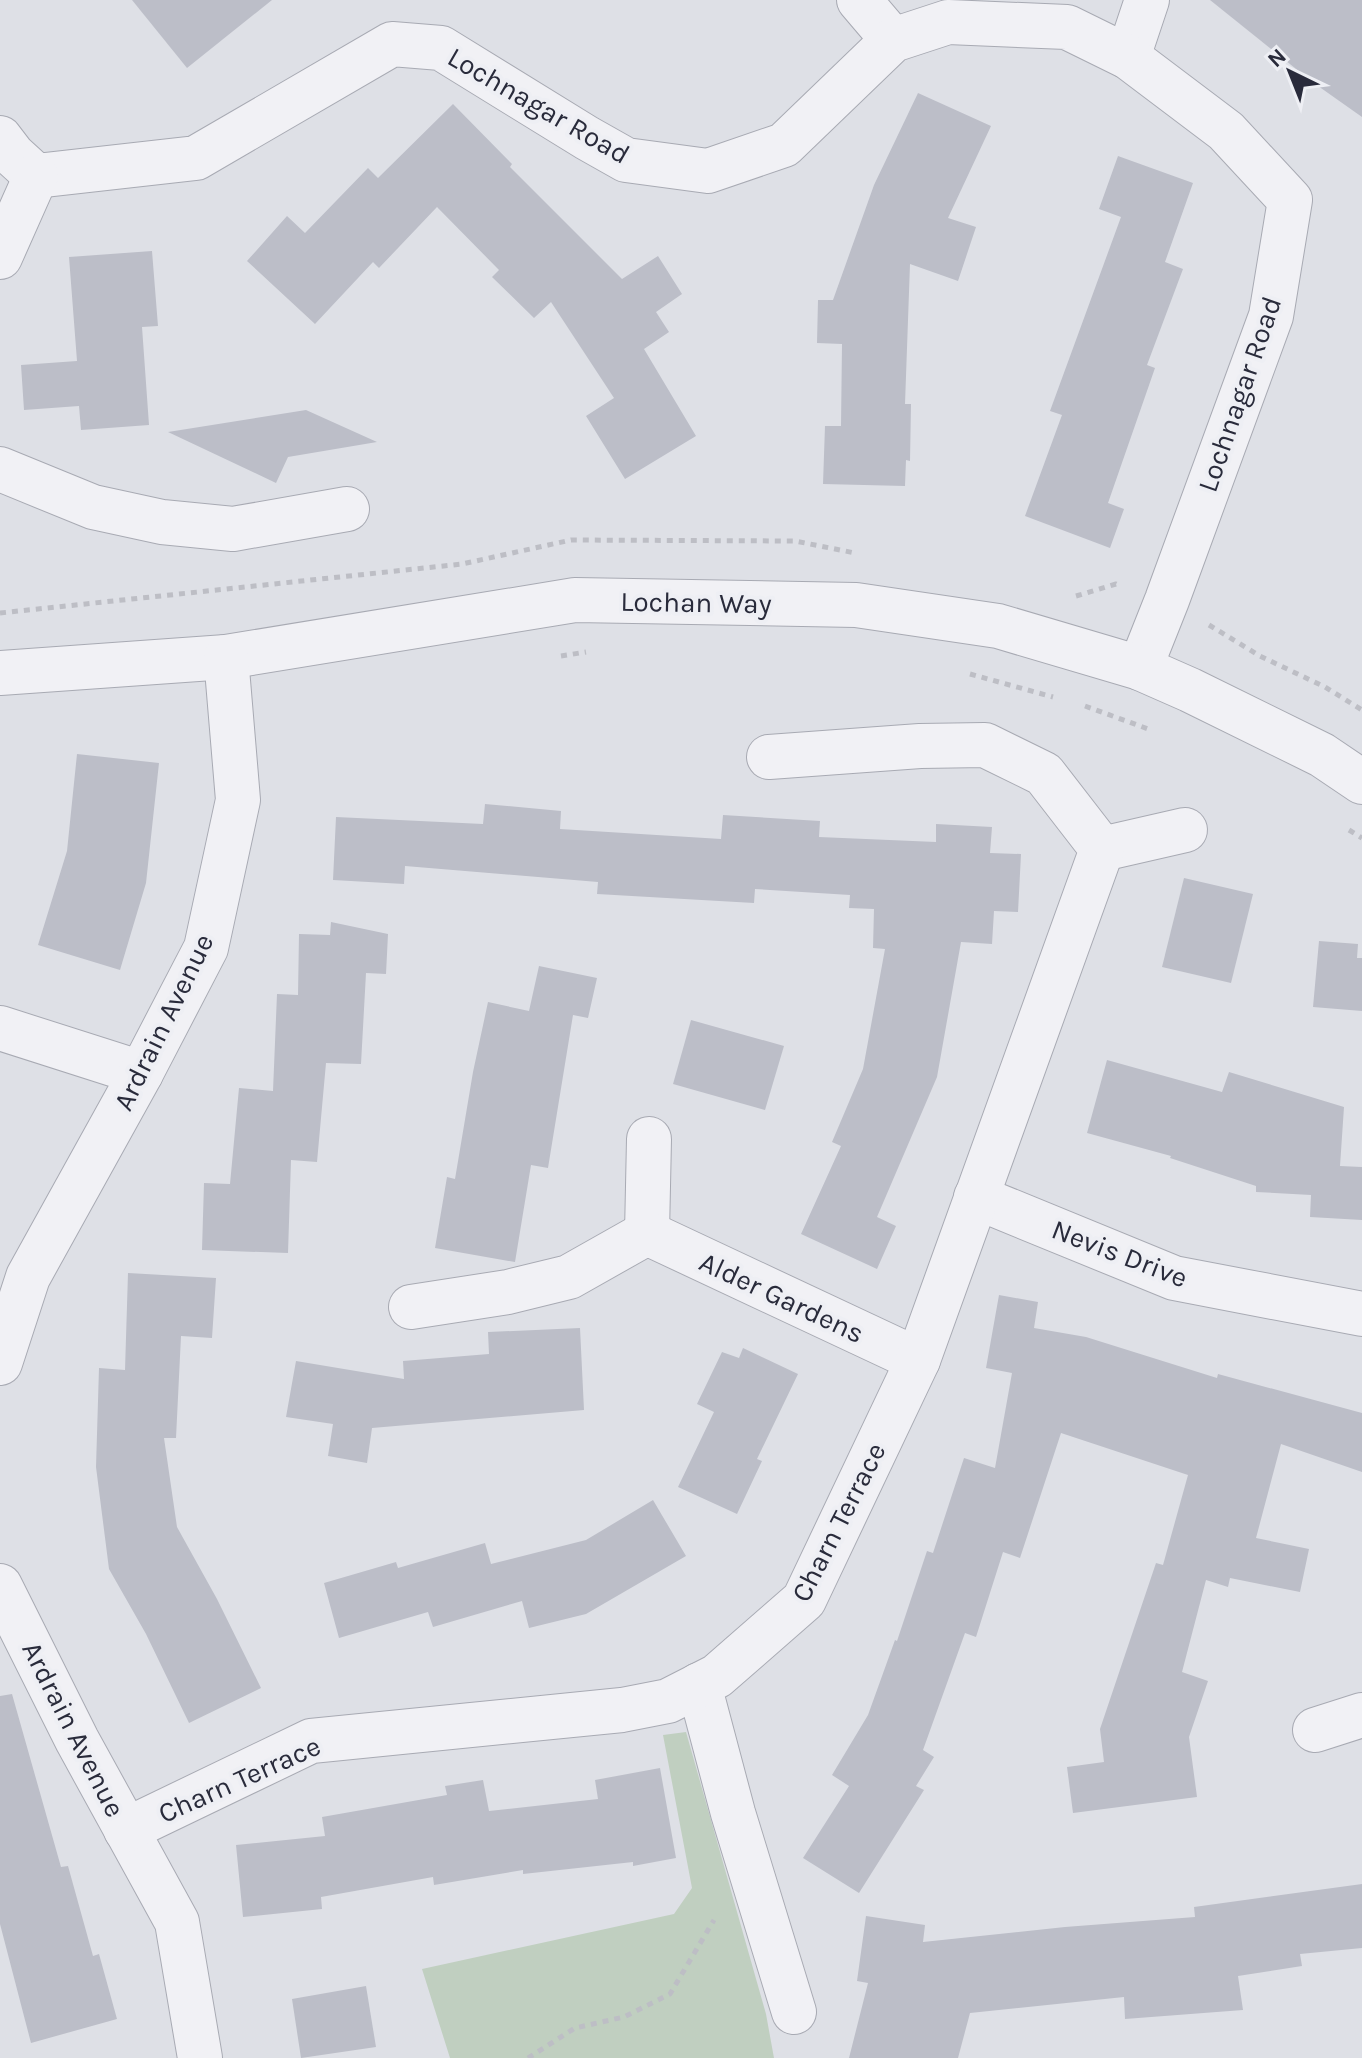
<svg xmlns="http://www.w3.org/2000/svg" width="1362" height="2058" font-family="Karla,sans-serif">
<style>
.green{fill:#c0cfc0}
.building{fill:#bcbec8}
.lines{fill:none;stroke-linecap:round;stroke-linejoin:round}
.minor-casing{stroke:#a8aab3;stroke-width:46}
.path{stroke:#bdbec5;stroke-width:5;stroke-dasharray:6 6;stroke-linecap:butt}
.minor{stroke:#f1f1f5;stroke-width:44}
.labels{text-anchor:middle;stroke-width:8;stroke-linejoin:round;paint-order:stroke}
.street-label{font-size:28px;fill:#292b3b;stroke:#eeeff4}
</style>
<rect width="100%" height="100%" fill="#dee0e6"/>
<path class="green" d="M 686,1732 L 766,2014 L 774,2058 L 450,2058 L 422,1969 L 674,1914 L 692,1888 L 663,1735 Z"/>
<g class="building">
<path d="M 132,0 L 272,0 L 187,68 Z"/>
<path d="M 1210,0 L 1362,0 L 1362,117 L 1311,81 Z"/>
<path d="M 918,93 L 991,126 L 948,218 L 976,227 L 958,281 L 910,264 L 905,404 L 911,404 L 910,461 L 906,460 L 905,486 L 823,484 L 825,426 L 841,426 L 842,344 L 817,343 L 818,300 L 833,300 L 874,185 Z"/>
<path d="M 453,104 L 512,164 L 510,167 L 622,279 L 658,256 L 682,294 L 656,312 L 669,332 L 644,349 L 696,436 L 625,479 L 586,416 L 614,398 L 551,302 L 534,318 L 492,277 L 499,270 L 437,207 L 379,268 L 373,262 L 315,324 L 247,261 L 287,216 L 305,233 L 368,168 L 378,178 Z"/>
<path d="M 1118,156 L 1193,183 L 1165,262 L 1183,269 L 1147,365 L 1155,368 L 1108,503 L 1124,509 L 1110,548 L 1025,516 L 1062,415 L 1050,411 L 1121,217 L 1099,209 Z"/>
<path d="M 152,251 L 158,326 L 142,327 L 149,425 L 81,430 L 79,406 L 24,410 L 21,365 L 77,361 L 69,257 Z"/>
<path d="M 306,410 L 377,442 L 288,457 L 276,483 L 168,432 Z"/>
<path d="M 77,754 L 159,763 L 146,883 L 120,970 L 38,945 L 67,851 Z"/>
<path d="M 485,804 L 561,811 L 560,829 L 721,839 L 723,815 L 820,821 L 819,837 L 936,842 L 936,824 L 992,827 L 990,853 L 1021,854 L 1018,912 L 994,911 L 992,944 L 961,942 L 937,1077 L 877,1217 L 896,1226 L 877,1269 L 801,1234 L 841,1146 L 832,1142 L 863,1069 L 885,949 L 873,948 L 874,909 L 849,908 L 850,895 L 755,889 L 754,903 L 597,894 L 598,882 L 405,866 L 404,884 L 333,880 L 336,817 L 483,824 Z"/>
<path d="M 1184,878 L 1253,894 L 1231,983 L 1162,967 Z"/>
<path d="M 331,922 L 388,934 L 386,974 L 366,973 L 361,1064 L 326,1063 L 317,1162 L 291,1160 L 288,1253 L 202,1250 L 204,1183 L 230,1184 L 239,1088 L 273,1091 L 277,994 L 298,995 L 299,934 L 330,935 Z"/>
<path d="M 1319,941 L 1358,944 L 1357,958 L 1362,958 L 1362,1011 L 1313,1007 Z"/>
<path d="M 539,966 L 597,978 L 588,1018 L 573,1015 L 548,1168 L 531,1165 L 515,1262 L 435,1248 L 447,1177 L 455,1179 L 473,1072 L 488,1002 L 529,1011 Z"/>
<path d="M 691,1020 L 784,1046 L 765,1110 L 673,1084 Z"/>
<path d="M 1107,1060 L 1222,1092 L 1229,1072 L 1344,1107 L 1340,1166 L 1362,1167 L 1362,1220 L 1310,1217 L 1311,1195 L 1256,1192 L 1256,1186 L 1170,1158 L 1171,1156 L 1087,1133 Z"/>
<path d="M 128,1273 L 216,1278 L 212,1338 L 181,1336 L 176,1438 L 164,1438 L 177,1527 L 217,1599 L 261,1688 L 189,1723 L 146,1634 L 109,1569 L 96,1467 L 99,1368 L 125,1370 Z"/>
<path d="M 999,1295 L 1038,1302 L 1034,1328 L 1086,1337 L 1217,1378 L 1218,1374 L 1362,1413 L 1362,1472 L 1281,1444 L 1256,1538 L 1309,1549 L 1300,1592 L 1230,1578 L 1228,1587 L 1206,1580 L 1182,1672 L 1208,1681 L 1189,1737 L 1197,1797 L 1073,1813 L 1067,1767 L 1104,1762 L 1100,1729 L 1156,1563 L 1163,1565 L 1188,1475 L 1061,1433 L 1020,1558 L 1003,1552 L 976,1637 L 965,1633 L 923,1750 L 934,1757 L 916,1786 L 924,1790 L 859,1893 L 803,1858 L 849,1786 L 832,1775 L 868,1715 L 895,1640 L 897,1641 L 927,1551 L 933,1553 L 964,1458 L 995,1468 L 1012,1373 L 986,1368 Z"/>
<path d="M 580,1328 L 584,1410 L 372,1428 L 367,1463 L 328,1456 L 333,1424 L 286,1417 L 296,1361 L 404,1379 L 403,1361 L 489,1354 L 488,1332 Z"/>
<path d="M 743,1348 L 798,1374 L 757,1459 L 762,1461 L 737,1514 L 678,1487 L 714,1412 L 697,1404 L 722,1352 L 739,1358 Z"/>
<path d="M 653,1500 L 686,1556 L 586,1614 L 529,1628 L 522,1601 L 433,1627 L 428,1612 L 339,1638 L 324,1583 L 396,1562 L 398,1568 L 485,1543 L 491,1564 L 586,1540 Z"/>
<path d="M 12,1694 L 61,1867 L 68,1866 L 93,1956 L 99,1954 L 117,2019 L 31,2043 L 0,1924 L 0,1696 Z"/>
<path d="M 660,1768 L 676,1858 L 633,1866 L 633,1862 L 523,1874 L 523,1870 L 434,1885 L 433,1877 L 321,1897 L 322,1909 L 243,1917 L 236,1845 L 325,1836 L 322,1817 L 447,1795 L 445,1786 L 483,1780 L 489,1811 L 598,1799 L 595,1780 Z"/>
<path d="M 1362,1884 L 1362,1948 L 1300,1954 L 1302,1966 L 1238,1976 L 1243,2010 L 1125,2019 L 1124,1997 L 970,2013 L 958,2058 L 849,2058 L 868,1983 L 857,1981 L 866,1916 L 925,1925 L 923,1942 L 1065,1927 L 1195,1917 L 1194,1907 Z"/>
<path d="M 366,1986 L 376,2047 L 301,2058 L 292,1999 Z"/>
</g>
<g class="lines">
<defs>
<g id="minor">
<path d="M 859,0 L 893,40"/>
<path d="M 1128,57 L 1147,0"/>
<path d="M 0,138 L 13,155 L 36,176 L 196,158 L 392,44 L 441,48 L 587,138 L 626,160 L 708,171 L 784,145 L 893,40 L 948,22 L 1067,27 L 1128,57 L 1226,131 L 1290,200 L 1271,316 L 1167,600 L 1140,668"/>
<path d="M 0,257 L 36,176"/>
<path d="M 0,469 L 93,507 L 162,522 L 233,529 L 347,509"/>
<path d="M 0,673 L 226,657 L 575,600 L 856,605 L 998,626 L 1140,668 L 1190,690 L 1322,755 L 1362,782"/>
<path d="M 1102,849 L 1185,830"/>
<path d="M 0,1028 L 141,1073"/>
<path d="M 976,1197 L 1174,1278 L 1362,1314"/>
<path d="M 647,1233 L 649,1139"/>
<path d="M 411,1307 L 508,1292 L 569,1277 L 647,1233 L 918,1360"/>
<path d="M 0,1363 L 28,1277 L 141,1073 L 206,948 L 238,800 L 226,657"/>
<path d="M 0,1586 L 77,1740 L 177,1922 L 200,2058"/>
<path d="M 699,1685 L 733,1813 L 794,2012"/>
<path d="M 1315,1730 L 1362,1715"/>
<path d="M 126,1830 L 311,1741 L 622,1710 L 668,1701 L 717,1676 L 804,1600 L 918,1360 L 1102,849 L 1044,774 L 985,745 L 920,746 L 769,757"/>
</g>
</defs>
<use href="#minor" class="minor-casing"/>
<g class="path">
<path d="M 1076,596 L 1116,584 L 1120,586"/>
<path d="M 0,613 L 462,564 L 571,540 L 795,541 L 855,553"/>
<path d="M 1209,625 L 1260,656 L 1325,687 L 1362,710"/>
<path d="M 561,656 L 586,652"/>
<path d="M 970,674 L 1053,697"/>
<path d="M 1085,706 L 1151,730"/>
<path d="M 1349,830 L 1362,838"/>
<path d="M 528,2058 L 575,2028 L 624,2017 L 670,1994 L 714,1920"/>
</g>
<use href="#minor" class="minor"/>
</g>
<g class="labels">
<g class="street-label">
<text transform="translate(539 105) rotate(30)" y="10">Lochnagar Road</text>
<text transform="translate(1239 394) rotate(-71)" y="10">Lochnagar Road</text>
<text transform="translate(696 602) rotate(1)" y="10">Lochan Way</text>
<text transform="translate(163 1022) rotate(-64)" y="10">Ardrain Avenue</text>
<text transform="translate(1120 1253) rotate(21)" y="10">Nevis Drive</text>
<text transform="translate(782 1297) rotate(25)" y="10">Alder Gardens</text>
<text transform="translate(838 1522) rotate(-63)" y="10">Charn Terrace</text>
<text transform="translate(74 1729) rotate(63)" y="10">Ardrain Avenue</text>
<text transform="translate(239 1779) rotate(-24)" y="10">Charn Terrace</text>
</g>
</g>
<g transform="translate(1290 72) rotate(317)" stroke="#eeeff4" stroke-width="6" paint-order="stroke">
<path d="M0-6L14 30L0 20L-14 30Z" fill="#292b3b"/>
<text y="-12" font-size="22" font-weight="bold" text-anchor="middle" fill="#292b3b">N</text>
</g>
</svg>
